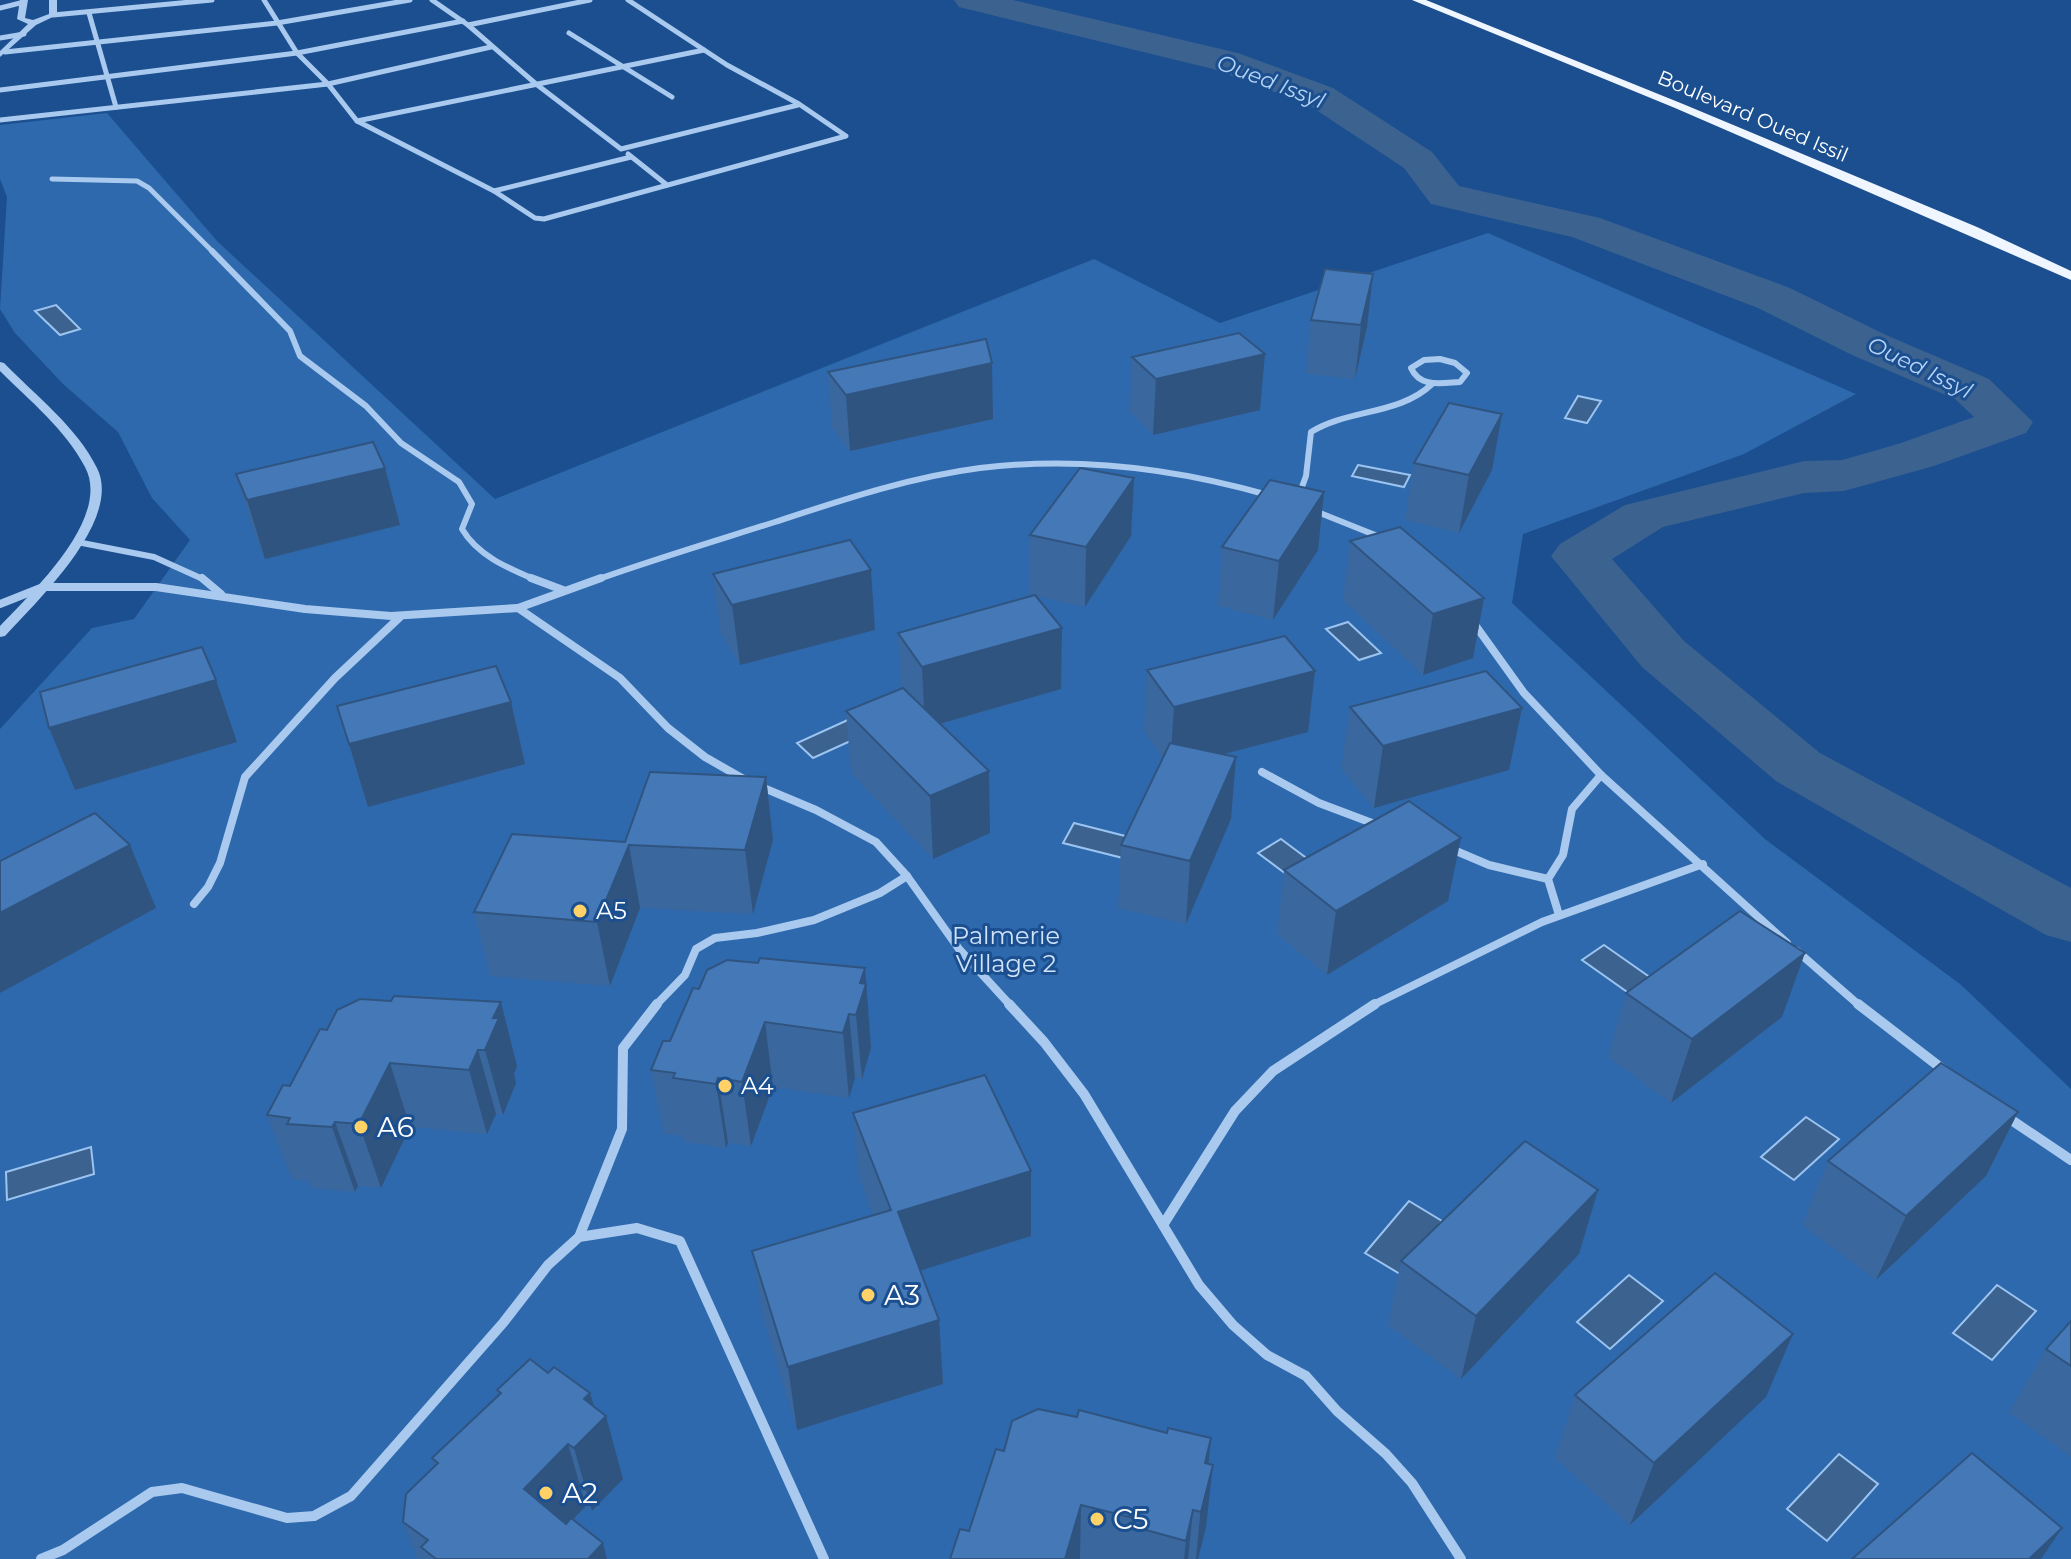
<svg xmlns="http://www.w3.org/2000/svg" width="2071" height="1559" font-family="Montserrat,sans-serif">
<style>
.green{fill:#2e69ad}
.water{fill:#3c6290;stroke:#9cc4f0;stroke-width:2}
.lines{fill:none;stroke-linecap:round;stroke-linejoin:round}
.river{fill:#3c6290;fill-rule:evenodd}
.minor-far3{stroke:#a9c9ee;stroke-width:5}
.minor-far2{stroke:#a9c9ee;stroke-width:6}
.minor-far1{stroke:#a9c9ee;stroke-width:8}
.minor{stroke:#a9c9ee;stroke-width:10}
.tertiary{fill:#a9c9ee;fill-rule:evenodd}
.primary{fill:#f0f6ff;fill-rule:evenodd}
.wall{fill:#3a679d}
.shaded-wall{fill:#305480}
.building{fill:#4478b7;stroke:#305480;stroke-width:2}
.poi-dot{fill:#ffd166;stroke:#1b4f8f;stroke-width:3}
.labels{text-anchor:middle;stroke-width:6;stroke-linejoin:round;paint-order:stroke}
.far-street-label{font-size:20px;fill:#fff;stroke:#1b4f8f}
.far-water-label{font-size:22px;font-style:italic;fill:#b5d3f5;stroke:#1b4f8f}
.poi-label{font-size:24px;fill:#fff;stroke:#1b4f8f;text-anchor:start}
.park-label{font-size:24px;fill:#cfe3fa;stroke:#1b4f8f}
.near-poi-label{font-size:28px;fill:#fff;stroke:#1b4f8f;text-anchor:start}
</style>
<rect width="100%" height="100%" fill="#1b4f8f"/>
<path class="green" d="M 107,113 L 217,241 L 495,499 L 1094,259 L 1220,323 L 1488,233 L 1856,394 L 1744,454 L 1523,534 L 1512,603 L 1765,839 L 1960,984 L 2071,1089 L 2071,1559 L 0,1559 L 0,729 L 92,628 L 134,619 L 190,540 L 152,498 L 118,432 L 63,384 L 15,333 L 0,309 L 7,197 L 0,179 L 0,125 Z"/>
<g class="water">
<path d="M 56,305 L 80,329 L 60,335 L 35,311 Z"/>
<path d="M 1578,396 L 1601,401 L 1587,423 L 1565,418 Z"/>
<path d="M 1358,465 L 1410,475 L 1404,487 L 1352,476 Z"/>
<path d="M 1348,622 L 1381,653 L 1359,660 L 1326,629 Z"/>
<path d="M 850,719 L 866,734 L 813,758 L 797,743 Z"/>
<path d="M 1074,823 L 1133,838 L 1123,858 L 1063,843 Z"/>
<path d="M 1281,839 L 1329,875 L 1306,889 L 1258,853 Z"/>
<path d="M 1604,945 L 1661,985 L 1640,1001 L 1582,960 Z"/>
<path d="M 1806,1117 L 1839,1139 L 1794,1180 L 1761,1157 Z"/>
<path d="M 91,1147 L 94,1174 L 7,1200 L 6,1172 Z"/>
<path d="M 1409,1201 L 1442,1221 L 1400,1274 L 1365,1253 Z"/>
<path d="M 1629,1275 L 1663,1301 L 1610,1349 L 1577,1322 Z"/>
<path d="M 1997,1285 L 2036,1311 L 1992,1360 L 1953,1333 Z"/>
<path d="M 1839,1454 L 1878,1484 L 1827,1541 L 1787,1509 Z"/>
</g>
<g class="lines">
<path class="river" d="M 954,0 L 1013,0 L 1238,53 L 1333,88 L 1432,152 L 1459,186 L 1600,218 L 1790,288 L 1886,335 L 1989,379 L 2033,422 L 2026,433 L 1934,466 L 1844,491 L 1804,493 L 1663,527 L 1612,559 L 1684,641 L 1820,753 L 2071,888 L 2071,942 L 2046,935 L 1776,781 L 1642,667 L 1551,556 L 1560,544 L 1625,505 L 1804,461 L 1842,460 L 1898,444 L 1974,417 L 1955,399 L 1852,355 L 1758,308 L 1572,237 L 1431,204 L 1404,168 L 1307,104 L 1213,69 L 959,7 Z"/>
<g class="minor-far3">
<path d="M 264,0 L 297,53 L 328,84 L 357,121 L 494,191 L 535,218 L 544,219 L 846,136 L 799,104 L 727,65 L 628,0"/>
<path d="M 432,0 L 468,25 L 536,84 L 621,149 L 798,105"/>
<path d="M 0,8 L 24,2"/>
<path d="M 89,13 L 116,107"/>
<path d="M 53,15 L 212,0"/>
<path d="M 468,25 L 590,0"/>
<path d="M 569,33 L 672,97"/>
<path d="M 0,38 L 24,34"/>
<path d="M 5,52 L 277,23 L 410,0"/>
<path d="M 0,90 L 297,53 L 463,21"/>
<path d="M 0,120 L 328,84 L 491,47"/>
<path d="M 357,121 L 704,50"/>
<path d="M 628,154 L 667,185"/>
<path d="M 52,179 L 137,181 L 149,188 L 214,253"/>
<path d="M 494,191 L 631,157"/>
</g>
<g class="minor-far2">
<path d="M 212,251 L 290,331 L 300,356 L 366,406 L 401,443 L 459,482 L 472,504 L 462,529 C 478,556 508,568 536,580"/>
<path d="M 1440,359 L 1455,363 L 1467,373 L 1460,382 C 1441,383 1420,388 1411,368 L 1424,360 Z"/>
<path d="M 1299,495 L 1306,476 L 1311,432 C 1348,409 1400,415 1432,384"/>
<path d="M 1315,511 L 1380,537"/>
<path d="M 77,542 L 154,557 L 205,580"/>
<path d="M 596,580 C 655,559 715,541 775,522 C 842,500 910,477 980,468 C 1078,456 1174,468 1268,495"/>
</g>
<g class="minor-far1">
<path d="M 202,578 L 221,594"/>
<path d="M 531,578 L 563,590"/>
<path d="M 0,604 L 43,587 L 156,587 L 305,609 L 391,616 L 518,608 L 620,678 L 668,728 L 705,757 L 747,781"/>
<path d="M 518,608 L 601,578"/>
<path d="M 1473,622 L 1524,693 L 1601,775 L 1787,943"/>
<path d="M 1262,772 L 1319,803 L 1380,826"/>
<path d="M 759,786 L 816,810 L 876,842 L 907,876 L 959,949 L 1011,1006"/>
<path d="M 1449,848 L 1489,865 L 1548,879"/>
<path d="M 194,904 L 208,887 L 220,863 L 245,777 L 335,678 L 400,617"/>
<path d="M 1559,915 L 1548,879 L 1563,855 L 1572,809 L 1601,775"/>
<path d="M 1797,951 L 1860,1006"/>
<path d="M 655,1006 L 685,975 L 696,949 L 715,938 L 757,933 L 814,920 L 880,893 L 907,876"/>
<path d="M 1371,1006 L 1542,922 L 1703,864"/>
</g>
<g class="minor">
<path d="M 1009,1004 L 1044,1042 L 1084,1094 L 1199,1285 L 1233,1325 L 1267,1355 L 1306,1376 L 1337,1411 L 1386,1454 L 1412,1483 L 1461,1559"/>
<path d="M 1858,1004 L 1945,1071"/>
<path d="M 2004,1115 L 2071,1160"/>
<path d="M 1163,1225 L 1235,1111 L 1273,1071 L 1375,1004"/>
<path d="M 579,1237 L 622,1129 L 623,1048 L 657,1004"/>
<path d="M 41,1559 L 63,1550 L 152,1492 L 182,1488 L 287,1518 L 314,1516 L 351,1496 L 503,1323 L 548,1265 L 579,1237 L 637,1228 L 680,1241 L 824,1559"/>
</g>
<g class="tertiary">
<path d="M 20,0 L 28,0 L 25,18 L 33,20 L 49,14 L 49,0 L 57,0 L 57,15 L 36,25 L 0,57 L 0,51 L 28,24 L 17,19 Z"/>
<path d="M 0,362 L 4,363 C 35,395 77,427 97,468 C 123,520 37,601 5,636 L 0,637 L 0,626 C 32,592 112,518 85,467 C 66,430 29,400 0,371 Z"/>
</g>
<path class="primary" d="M 1412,0 L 1426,0 L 1683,104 L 1977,227 L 2071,271 L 2071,280 L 1675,108 Z"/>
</g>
<g class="wall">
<path d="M 1373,274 L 1367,327 L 1355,379 L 1306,374 L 1311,320 Z"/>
<path d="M 1132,357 L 1260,410 L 1153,435 L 1130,412 Z"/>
<path d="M 828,372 L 993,419 L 850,451 L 832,428 Z"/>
<path d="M 1502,414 L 1492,470 L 1459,533 L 1405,520 L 1414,463 Z"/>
<path d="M 385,468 L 400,525 L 265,559 L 254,532 L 236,474 Z"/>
<path d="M 1134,478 L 1131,536 L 1085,607 L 1035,596 L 1062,628 L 1061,689 L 940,724 L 990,833 L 933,859 L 851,773 L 846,711 L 901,689 L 898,633 L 1034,595 L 1030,595 L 1030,535 Z"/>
<path d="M 1324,492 L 1318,550 L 1273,620 L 1218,606 L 1222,547 Z"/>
<path d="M 1350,541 L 1484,598 L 1473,658 L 1423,675 L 1343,600 Z"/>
<path d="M 713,574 L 875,630 L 740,665 L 721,634 Z"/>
<path d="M 1147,670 L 1315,671 L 1308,732 L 1224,754 L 1236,757 L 1231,819 L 1186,924 L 1118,908 L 1121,845 L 1163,758 L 1144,731 Z"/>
<path d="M 511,702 L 525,764 L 368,807 L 337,706 Z"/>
<path d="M 1350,707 L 1522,708 L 1509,770 L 1374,808 L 1341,769 Z"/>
<path d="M 766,777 L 773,840 L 753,914 L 640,908 L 610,986 L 490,976 L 474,912 Z"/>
<path d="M 1284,870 L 1448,901 L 1327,975 L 1277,934 Z"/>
<path d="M 758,963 L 865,968 L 871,1048 L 862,1079 L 855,1078 L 849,1098 L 773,1087 L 751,1146 L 728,1143 L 726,1148 L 684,1142 L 683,1136 L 664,1134 L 651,1070 L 670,1041 L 699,989 Z"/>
<path d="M 1626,993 L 1782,1017 L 1671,1103 L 1608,1057 Z"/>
<path d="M 391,1001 L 517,1066 L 514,1074 L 516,1083 L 503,1115 L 496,1114 L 487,1134 L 410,1127 L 381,1188 L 358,1186 L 355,1192 L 312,1188 L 309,1181 L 292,1179 L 267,1115 L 290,1086 L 327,1030 Z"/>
<path d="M 2018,1112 L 1986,1176 L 1876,1280 L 1802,1225 L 1828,1161 Z"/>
<path d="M 853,1113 L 1031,1236 L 920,1270 L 939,1320 L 943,1384 L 797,1430 L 762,1314 L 752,1251 L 873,1215 L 859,1177 Z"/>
<path d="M 1598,1190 L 1579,1254 L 1461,1379 L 1388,1325 L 1401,1261 Z"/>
<path d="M 2071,1321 L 2071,1457 L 2009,1412 L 2046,1349 Z"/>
<path d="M 497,1390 L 594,1407 L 623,1479 L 592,1511 L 586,1506 L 573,1520 L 607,1559 L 418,1559 L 403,1522 L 435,1466 L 432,1458 L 499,1395 Z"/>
<path d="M 1575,1395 L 1766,1397 L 1630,1525 L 1555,1458 Z"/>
<path d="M 1077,1417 L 1167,1433 L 1211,1438 L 1208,1464 L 1206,1527 L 1198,1559 L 950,1559 L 969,1531 L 1004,1451 Z"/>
</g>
<g class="shaded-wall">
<path d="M 1373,274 L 1367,327 L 1355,379 L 1361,325 Z"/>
<path d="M 1265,354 L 1260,410 L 1153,435 L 1156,379 Z"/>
<path d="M 992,363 L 993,419 L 850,451 L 846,395 Z"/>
<path d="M 1502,414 L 1492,470 L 1459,533 L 1469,475 Z"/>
<path d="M 385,468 L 400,525 L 265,559 L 247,500 Z"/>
<path d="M 1134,478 L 1131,536 L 1085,607 L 1086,547 Z"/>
<path d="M 1324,492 L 1318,550 L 1273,620 L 1279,561 Z"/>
<path d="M 871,570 L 875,630 L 740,665 L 732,605 Z"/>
<path d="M 1484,598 L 1473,658 L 1423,675 L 1433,614 Z"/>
<path d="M 1062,628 L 1061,689 L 925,728 L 922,667 Z"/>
<path d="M 1315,671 L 1308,732 L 1170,768 L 1174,707 Z"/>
<path d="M 216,680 L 237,742 L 75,790 L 49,728 Z"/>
<path d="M 511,702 L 525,764 L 368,807 L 349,744 Z"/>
<path d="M 1522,708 L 1509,770 L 1374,808 L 1383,746 Z"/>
<path d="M 1236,757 L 1231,819 L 1186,924 L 1190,861 Z"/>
<path d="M 989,771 L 990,833 L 933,859 L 930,796 Z"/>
<path d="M 766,777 L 773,840 L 753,914 L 745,850 Z"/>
<path d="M 1461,838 L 1448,901 L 1327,975 L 1336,911 Z"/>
<path d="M 130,845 L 156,908 L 0,993 L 0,913 Z"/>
<path d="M 629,845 L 640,908 L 610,986 L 597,922 Z"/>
<path d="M 1805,953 L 1782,1017 L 1671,1103 L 1692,1039 Z"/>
<path d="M 865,968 L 871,1048 L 862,1079 L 856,1015 L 860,983 Z"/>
<path d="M 501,1002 L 517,1066 L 514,1074 L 516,1083 L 503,1115 L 485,1050 L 493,1018 Z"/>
<path d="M 849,1014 L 855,1078 L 849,1098 L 843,1033 Z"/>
<path d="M 765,1022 L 773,1087 L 751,1146 L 742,1082 Z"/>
<path d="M 478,1050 L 496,1114 L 487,1134 L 469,1070 Z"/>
<path d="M 390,1063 L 410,1127 L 381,1188 L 359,1124 Z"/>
<path d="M 718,1078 L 728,1143 L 726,1148 L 716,1084 Z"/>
<path d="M 2018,1112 L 1986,1176 L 1876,1280 L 1906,1216 Z"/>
<path d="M 335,1122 L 358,1186 L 355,1192 L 332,1127 Z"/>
<path d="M 1031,1171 L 1031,1236 L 903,1276 L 898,1212 Z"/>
<path d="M 1598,1190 L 1579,1254 L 1461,1379 L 1476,1316 Z"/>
<path d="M 939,1320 L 943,1384 L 797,1430 L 788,1367 Z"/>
<path d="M 1793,1334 L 1766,1397 L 1630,1525 L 1654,1463 Z"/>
<path d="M 590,1393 L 599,1424 L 606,1416 L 623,1479 L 592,1511 L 574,1448 L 584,1399 Z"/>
<path d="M 1211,1438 L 1205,1498 L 1213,1465 L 1206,1527 L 1198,1559 L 1196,1559 L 1205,1463 Z"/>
<path d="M 568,1444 L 586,1506 L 543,1550 L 524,1489 Z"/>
<path d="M 1081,1505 L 1080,1559 L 1065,1559 Z"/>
<path d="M 1193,1510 L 1188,1559 L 1184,1559 L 1186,1541 Z"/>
<path d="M 2062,1528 L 2041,1559 L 2029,1559 Z"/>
<path d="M 603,1543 L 607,1559 L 588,1559 Z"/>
</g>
<g class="building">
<path d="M 1325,269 L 1373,274 L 1361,325 L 1311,320 Z"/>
<path d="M 1239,333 L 1265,354 L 1156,379 L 1132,357 Z"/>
<path d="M 986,339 L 992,363 L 846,395 L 828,372 Z"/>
<path d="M 1449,403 L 1502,414 L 1469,475 L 1414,463 Z"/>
<path d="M 373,442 L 385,468 L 247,500 L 236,474 Z"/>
<path d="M 1080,468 L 1134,478 L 1086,547 L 1030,535 Z"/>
<path d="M 1270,480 L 1324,492 L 1279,561 L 1222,547 Z"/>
<path d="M 1400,527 L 1484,598 L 1433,614 L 1350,541 Z"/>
<path d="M 850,540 L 871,570 L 732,605 L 713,574 Z"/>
<path d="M 1035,595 L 1062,628 L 922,667 L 898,633 Z"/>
<path d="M 1285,636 L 1315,671 L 1174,707 L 1147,670 Z"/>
<path d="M 202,647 L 216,680 L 49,728 L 40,692 Z"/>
<path d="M 496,666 L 511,702 L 349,744 L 337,706 Z"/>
<path d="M 1486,671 L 1522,708 L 1383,746 L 1350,707 Z"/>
<path d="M 903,688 L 989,771 L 930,796 L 846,711 Z"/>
<path d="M 1170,743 L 1236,757 L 1190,861 L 1121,845 Z"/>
<path d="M 650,772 L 766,777 L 745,850 L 629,845 L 597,922 L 474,912 L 512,834 L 625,842 Z"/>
<path d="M 1409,801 L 1461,838 L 1336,911 L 1284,870 Z"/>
<path d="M 95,813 L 130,845 L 0,913 L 0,861 Z"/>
<path d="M 1740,911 L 1805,953 L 1692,1039 L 1626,993 Z"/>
<path d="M 760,958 L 865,968 L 860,983 L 866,984 L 856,1015 L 849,1014 L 843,1033 L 765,1022 L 742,1082 L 718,1078 L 716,1084 L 673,1078 L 675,1073 L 651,1070 L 663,1041 L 670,1041 L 693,988 L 699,989 L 707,970 L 727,960 L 758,963 Z"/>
<path d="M 394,996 L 501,1002 L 493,1018 L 499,1018 L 485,1050 L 478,1050 L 469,1070 L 390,1063 L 359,1124 L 335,1122 L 332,1127 L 287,1124 L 290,1118 L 267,1115 L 283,1085 L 290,1086 L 320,1029 L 327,1030 L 337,1010 L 360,999 L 391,1001 Z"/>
<path d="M 1941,1063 L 2018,1112 L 1906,1216 L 1828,1161 Z"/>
<path d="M 985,1075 L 1031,1171 L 898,1212 L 939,1320 L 788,1367 L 752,1251 L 891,1210 L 853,1113 Z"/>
<path d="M 1525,1141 L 1598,1190 L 1476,1316 L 1401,1261 Z"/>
<path d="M 1715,1273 L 1793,1334 L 1654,1463 L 1575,1395 Z"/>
<path d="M 2071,1321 L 2071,1366 L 2046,1349 Z"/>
<path d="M 530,1359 L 548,1373 L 554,1367 L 590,1393 L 584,1399 L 606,1416 L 574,1448 L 568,1444 L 524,1489 L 566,1524 L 571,1518 L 603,1543 L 588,1559 L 436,1559 L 421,1547 L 428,1540 L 403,1522 L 406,1494 L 438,1463 L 432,1458 L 501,1393 L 497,1390 Z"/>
<path d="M 1038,1409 L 1077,1417 L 1079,1410 L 1167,1433 L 1168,1428 L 1211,1438 L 1205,1463 L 1213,1465 L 1201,1512 L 1193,1510 L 1186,1541 L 1139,1528 L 1142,1520 L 1081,1505 L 1065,1559 L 950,1559 L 960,1529 L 969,1531 L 996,1449 L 1004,1451 L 1012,1421 Z"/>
<path d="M 1972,1453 L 2062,1528 L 2029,1559 L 1852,1559 Z"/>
</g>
<g class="poi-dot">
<circle cx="580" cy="911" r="8"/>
<circle cx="725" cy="1086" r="8"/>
<circle cx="361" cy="1127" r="8"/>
<circle cx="868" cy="1295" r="8"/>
<circle cx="546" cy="1493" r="8"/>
<circle cx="1097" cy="1519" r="8"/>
</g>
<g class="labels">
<g class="far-street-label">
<text transform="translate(1753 116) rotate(23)" y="7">Boulevard Oued Issil</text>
</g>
<g class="far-water-label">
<text transform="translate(1271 81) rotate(21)" y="8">Oued Issyl</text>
<text transform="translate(1920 367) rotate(26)" y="8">Oued Issyl</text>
</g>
<g class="poi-label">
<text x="596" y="919">A5</text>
<text x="741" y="1094">A4</text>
</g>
<g class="park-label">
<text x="1006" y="944">Palmerie<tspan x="1006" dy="28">Village 2</tspan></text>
</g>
<g class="near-poi-label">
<text x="377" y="1137">A6</text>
<text x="884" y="1305">A3</text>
<text x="562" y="1503">A2</text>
<text x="1113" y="1529">C5</text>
</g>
</g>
</svg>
